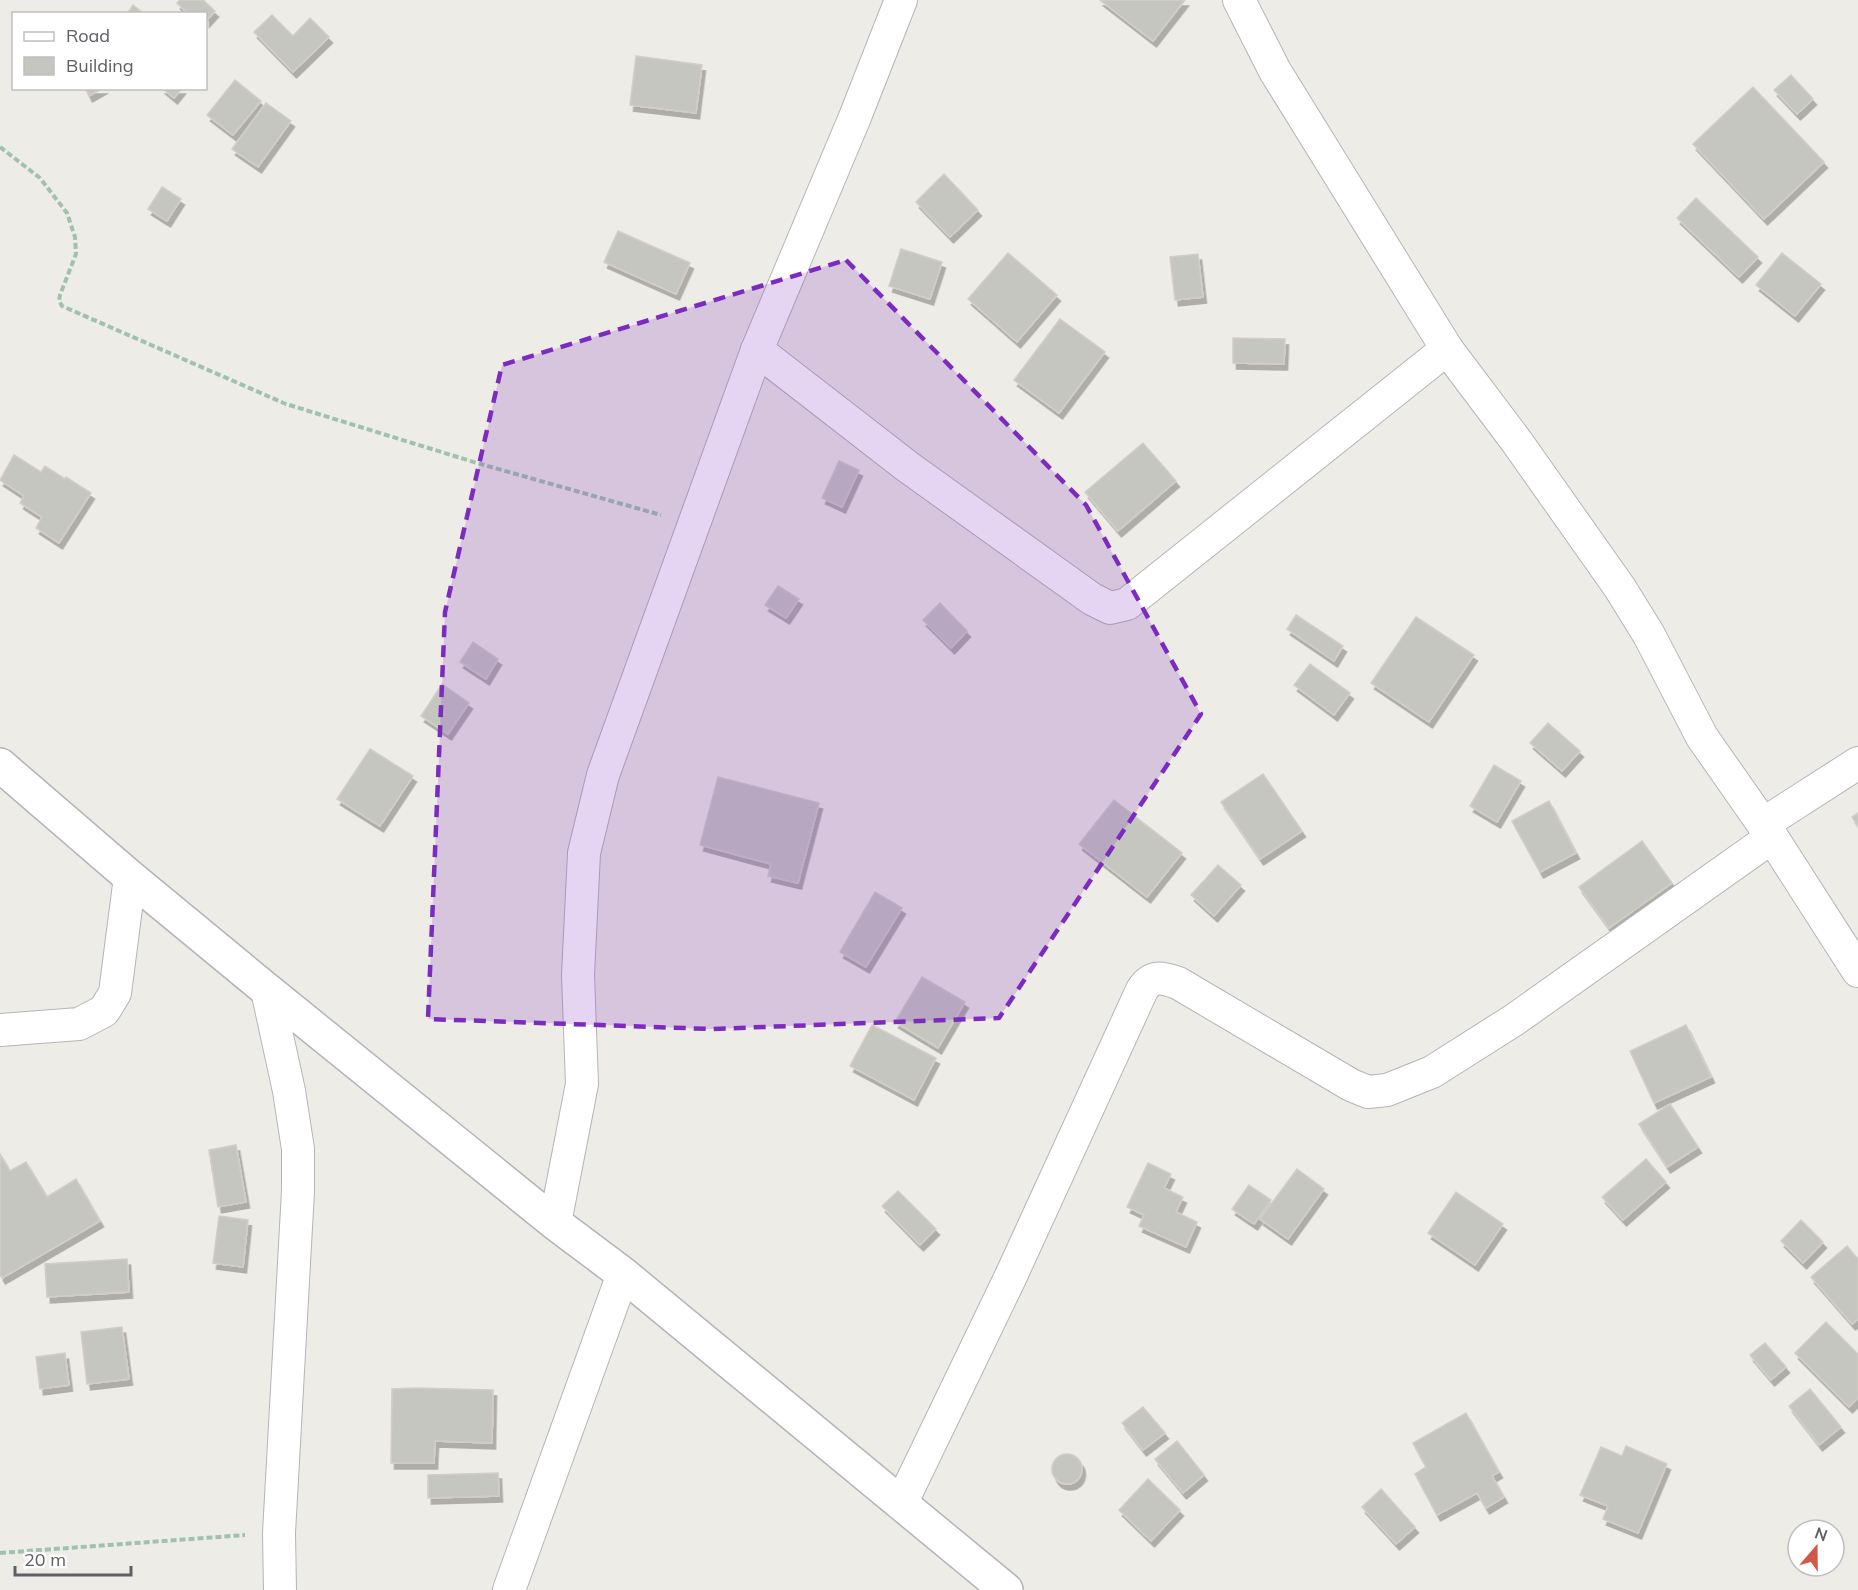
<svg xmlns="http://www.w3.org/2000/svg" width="1858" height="1590" font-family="Mulish,sans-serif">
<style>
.building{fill:#c6c6c1;stroke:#d2cec5;stroke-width:1.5;filter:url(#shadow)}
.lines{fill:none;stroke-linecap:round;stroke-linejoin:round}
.street-casing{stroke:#b3b5b9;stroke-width:34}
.secondary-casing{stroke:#b2b4b9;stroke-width:36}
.path{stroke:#a0c2ab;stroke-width:4;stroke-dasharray:6 3;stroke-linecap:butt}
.street{stroke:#fff;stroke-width:32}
.secondary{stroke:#fff;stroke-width:33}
.marked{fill:#7b2cbf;fill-opacity:0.2;stroke:#7b2cbf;stroke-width:4.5;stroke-dasharray:12 8;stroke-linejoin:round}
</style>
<defs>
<filter id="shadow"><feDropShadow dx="3.5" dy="6" stdDeviation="0" flood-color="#0004"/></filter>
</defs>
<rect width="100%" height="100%" fill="#eeece6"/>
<g class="building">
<path d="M 180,0 L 203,0 L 215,11 L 206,21 L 206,14 L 188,14 L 177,3 Z"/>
<path d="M 1100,0 L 1185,0 L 1153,41 Z"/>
<path d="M 133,5 L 144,14 L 127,14 Z"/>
<path d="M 272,15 L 293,36 L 310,18 L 329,37 L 293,72 L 254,32 Z"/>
<path d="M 636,56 L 702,65 L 696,113 L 630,105 Z"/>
<path d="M 1791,75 L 1813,99 L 1797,114 L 1774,90 Z"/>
<path d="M 235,80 L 261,101 L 233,135 L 207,115 Z"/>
<path d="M 1753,87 L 1824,162 L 1764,219 L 1693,144 Z"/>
<path d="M 85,88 L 103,88 L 89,96 Z"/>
<path d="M 162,88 L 182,88 L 174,98 Z"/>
<path d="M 266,103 L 291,121 L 258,167 L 232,149 Z"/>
<path d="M 944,174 L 978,210 L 950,237 L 916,202 Z"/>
<path d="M 162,187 L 181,199 L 167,221 L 148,209 Z"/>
<path d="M 1696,198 L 1758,257 L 1739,277 L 1677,218 Z"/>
<path d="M 618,231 L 690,263 L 676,294 L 604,262 Z"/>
<path d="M 901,249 L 942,262 L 930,299 L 889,286 Z"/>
<path d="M 1008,253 L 1057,295 L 1017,342 L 968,299 Z"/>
<path d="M 1782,253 L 1821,284 L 1795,316 L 1756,285 Z"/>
<path d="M 1198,254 L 1203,297 L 1175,300 L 1170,257 Z"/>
<path d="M 1060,319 L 1105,352 L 1059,413 L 1014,380 Z"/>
<path d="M 1233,338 L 1285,339 L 1284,364 L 1233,363 Z"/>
<path d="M 1143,443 L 1176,481 L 1118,531 L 1085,492 Z"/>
<path d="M 14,455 L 41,472 L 45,466 L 65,479 L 66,477 L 91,493 L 59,543 L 36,528 L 42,517 L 20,503 L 24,496 L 0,480 Z"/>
<path d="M 839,461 L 859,470 L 842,507 L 822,498 Z"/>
<path d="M 778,586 L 799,599 L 786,618 L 765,605 Z"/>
<path d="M 940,603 L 967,631 L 951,648 L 923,620 Z"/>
<path d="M 1296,615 L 1343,646 L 1334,661 L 1287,629 Z"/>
<path d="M 1416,617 L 1474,655 L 1429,722 L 1371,683 Z"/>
<path d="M 473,642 L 498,659 L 486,679 L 460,662 Z"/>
<path d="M 1310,664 L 1350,693 L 1334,715 L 1294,685 Z"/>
<path d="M 442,684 L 469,703 L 448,734 L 421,716 Z"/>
<path d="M 1548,723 L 1580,751 L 1562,771 L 1530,743 Z"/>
<path d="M 370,749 L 413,776 L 380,826 L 337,799 Z"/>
<path d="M 1494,765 L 1521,781 L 1497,822 L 1470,806 Z"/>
<path d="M 1263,774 L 1302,831 L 1260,859 L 1221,802 Z"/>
<path d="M 718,777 L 819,803 L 798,883 L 768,876 L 771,864 L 700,845 Z"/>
<path d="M 1114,800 L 1182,853 L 1147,897 L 1079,844 Z"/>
<path d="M 1549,801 L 1576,853 L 1540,872 L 1512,821 Z"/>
<path d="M 1858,813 L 1858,826 L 1852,817 Z"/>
<path d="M 1642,841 L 1672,883 L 1609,928 L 1579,887 Z"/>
<path d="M 1218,865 L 1241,885 L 1214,916 L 1191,895 Z"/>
<path d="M 875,892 L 902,908 L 866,967 L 840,952 Z"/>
<path d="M 922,977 L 965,1002 L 938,1048 L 895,1022 Z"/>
<path d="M 872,1025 L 936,1058 L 914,1100 L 850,1066 Z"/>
<path d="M 1686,1025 L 1711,1077 L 1654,1103 L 1630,1051 Z"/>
<path d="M 1670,1104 L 1698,1147 L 1667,1167 L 1639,1124 Z"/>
<path d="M 236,1145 L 246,1202 L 218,1207 L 209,1150 Z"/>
<path d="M 0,1154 L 10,1171 L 26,1162 L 47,1197 L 76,1179 L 100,1221 L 2,1278 L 0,1275 Z"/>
<path d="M 1646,1159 L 1666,1182 L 1623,1220 L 1602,1197 Z"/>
<path d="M 1148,1163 L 1171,1174 L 1164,1188 L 1183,1197 L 1176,1212 L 1197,1222 L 1186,1247 L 1139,1226 L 1144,1215 L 1127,1207 Z"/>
<path d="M 1297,1169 L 1324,1189 L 1288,1239 L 1260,1219 Z"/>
<path d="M 1249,1185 L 1271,1200 L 1254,1224 L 1232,1209 Z"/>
<path d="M 898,1191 L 936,1229 L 920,1245 L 882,1206 Z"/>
<path d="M 1456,1192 L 1503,1224 L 1475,1265 L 1428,1233 Z"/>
<path d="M 219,1216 L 248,1220 L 243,1267 L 213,1263 Z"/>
<path d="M 1801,1220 L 1823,1242 L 1803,1263 L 1781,1241 Z"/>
<path d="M 1847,1246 L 1858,1259 L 1858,1319 L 1852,1324 L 1811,1277 Z"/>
<path d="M 127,1259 L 129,1292 L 47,1297 L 45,1264 Z"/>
<path d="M 1826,1322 L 1858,1354 L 1858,1398 L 1849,1407 L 1795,1353 Z"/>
<path d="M 122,1327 L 129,1379 L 87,1384 L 81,1332 Z"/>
<path d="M 1765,1343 L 1786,1367 L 1771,1380 L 1750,1355 Z"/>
<path d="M 65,1353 L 69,1385 L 40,1389 L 36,1357 Z"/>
<path d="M 414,1388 L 493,1390 L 492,1443 L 435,1441 L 434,1463 L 391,1463 L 392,1389 Z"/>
<path d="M 1810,1389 L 1841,1427 L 1819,1445 L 1789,1406 Z"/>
<path d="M 1143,1407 L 1165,1433 L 1143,1450 L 1122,1423 Z"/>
<path d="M 1466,1413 L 1499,1472 L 1492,1476 L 1504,1497 L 1486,1508 L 1477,1493 L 1437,1515 L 1415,1474 L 1426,1467 L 1413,1443 Z"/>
<path d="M 1177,1441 L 1204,1475 L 1183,1493 L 1155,1459 Z"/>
<path d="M 1626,1446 L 1667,1464 L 1638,1533 L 1603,1519 L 1608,1506 L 1580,1495 L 1601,1447 L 1622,1456 Z"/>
<circle cx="1067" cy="1469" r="15"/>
<path d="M 498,1473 L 499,1496 L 428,1498 L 428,1475 Z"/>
<path d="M 1148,1479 L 1180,1510 L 1151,1541 L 1119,1510 Z"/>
<path d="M 1381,1489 L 1415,1527 L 1396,1544 L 1362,1507 Z"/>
</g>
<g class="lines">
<defs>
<g id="street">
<path d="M 1239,0 L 1275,71 L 1447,349 L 1517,442 L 1620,588 L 1649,635 L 1702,737 L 1772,837 L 1858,971"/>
<path d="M 757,350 L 908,467 L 1092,599 L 1110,608 L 1127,604 L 1447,349"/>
<path d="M 1763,824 L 1858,763"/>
<path d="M 267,990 L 289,1091 L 298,1149 L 298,1191 L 279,1533 L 280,1590"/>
<path d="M 0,1030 L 79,1024 L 104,1011 L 115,993 L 130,877"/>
<path d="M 555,1223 L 582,1084 L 578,975 L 584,853 L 603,775 L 757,350 L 855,117 L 901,0"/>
<path d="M 901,1504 L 1010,1278 L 1142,990 C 1152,974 1163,978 1178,983 L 1351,1085 L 1368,1092 L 1387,1090 L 1432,1072 L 1514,1020 L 1772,837"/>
<path d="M 509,1590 L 623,1274"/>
</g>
<path id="secondary" d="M 0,765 L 130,877 L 267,990 L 555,1223 L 623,1274 L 1006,1590"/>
</defs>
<use href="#street" class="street-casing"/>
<use href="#secondary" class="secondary-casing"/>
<g class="path">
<path d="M 0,147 L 40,178 L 67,213 L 75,237 L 76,254 L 60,295 L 59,301 L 62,306 L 286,404 L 477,463 L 661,515"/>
<path d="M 0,1553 L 245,1535"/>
</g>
<use href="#street" class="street"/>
<use href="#secondary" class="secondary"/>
</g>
<path class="marked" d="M 846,260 L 1086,505 L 1201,714 L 999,1018 L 711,1029 L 428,1019 L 445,612 L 502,365 Z"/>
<rect x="12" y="12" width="195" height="78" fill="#ffffff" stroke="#bfbfc1" stroke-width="1.5"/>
<rect x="24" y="32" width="30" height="9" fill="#ffffff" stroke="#bfbfc1" stroke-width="1.5"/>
<text x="66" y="42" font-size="18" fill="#5e6064">Road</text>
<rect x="24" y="57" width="30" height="18" fill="#c6c6c1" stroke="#bfbfc1" stroke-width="1.5"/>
<text x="66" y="72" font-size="18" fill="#5e6064">Building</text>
<g transform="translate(1816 1548) rotate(20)"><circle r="28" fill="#ffffff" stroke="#bfbfc1" stroke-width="1.5"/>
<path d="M0-4.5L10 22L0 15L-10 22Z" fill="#d25947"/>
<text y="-9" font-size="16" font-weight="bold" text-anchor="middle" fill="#5e6064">N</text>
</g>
<path d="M15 1566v9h116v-9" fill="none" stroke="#5e6064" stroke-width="3"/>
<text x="24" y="1566" font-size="18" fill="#5e6064" stroke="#ffffff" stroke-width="4.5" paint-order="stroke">20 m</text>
</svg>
